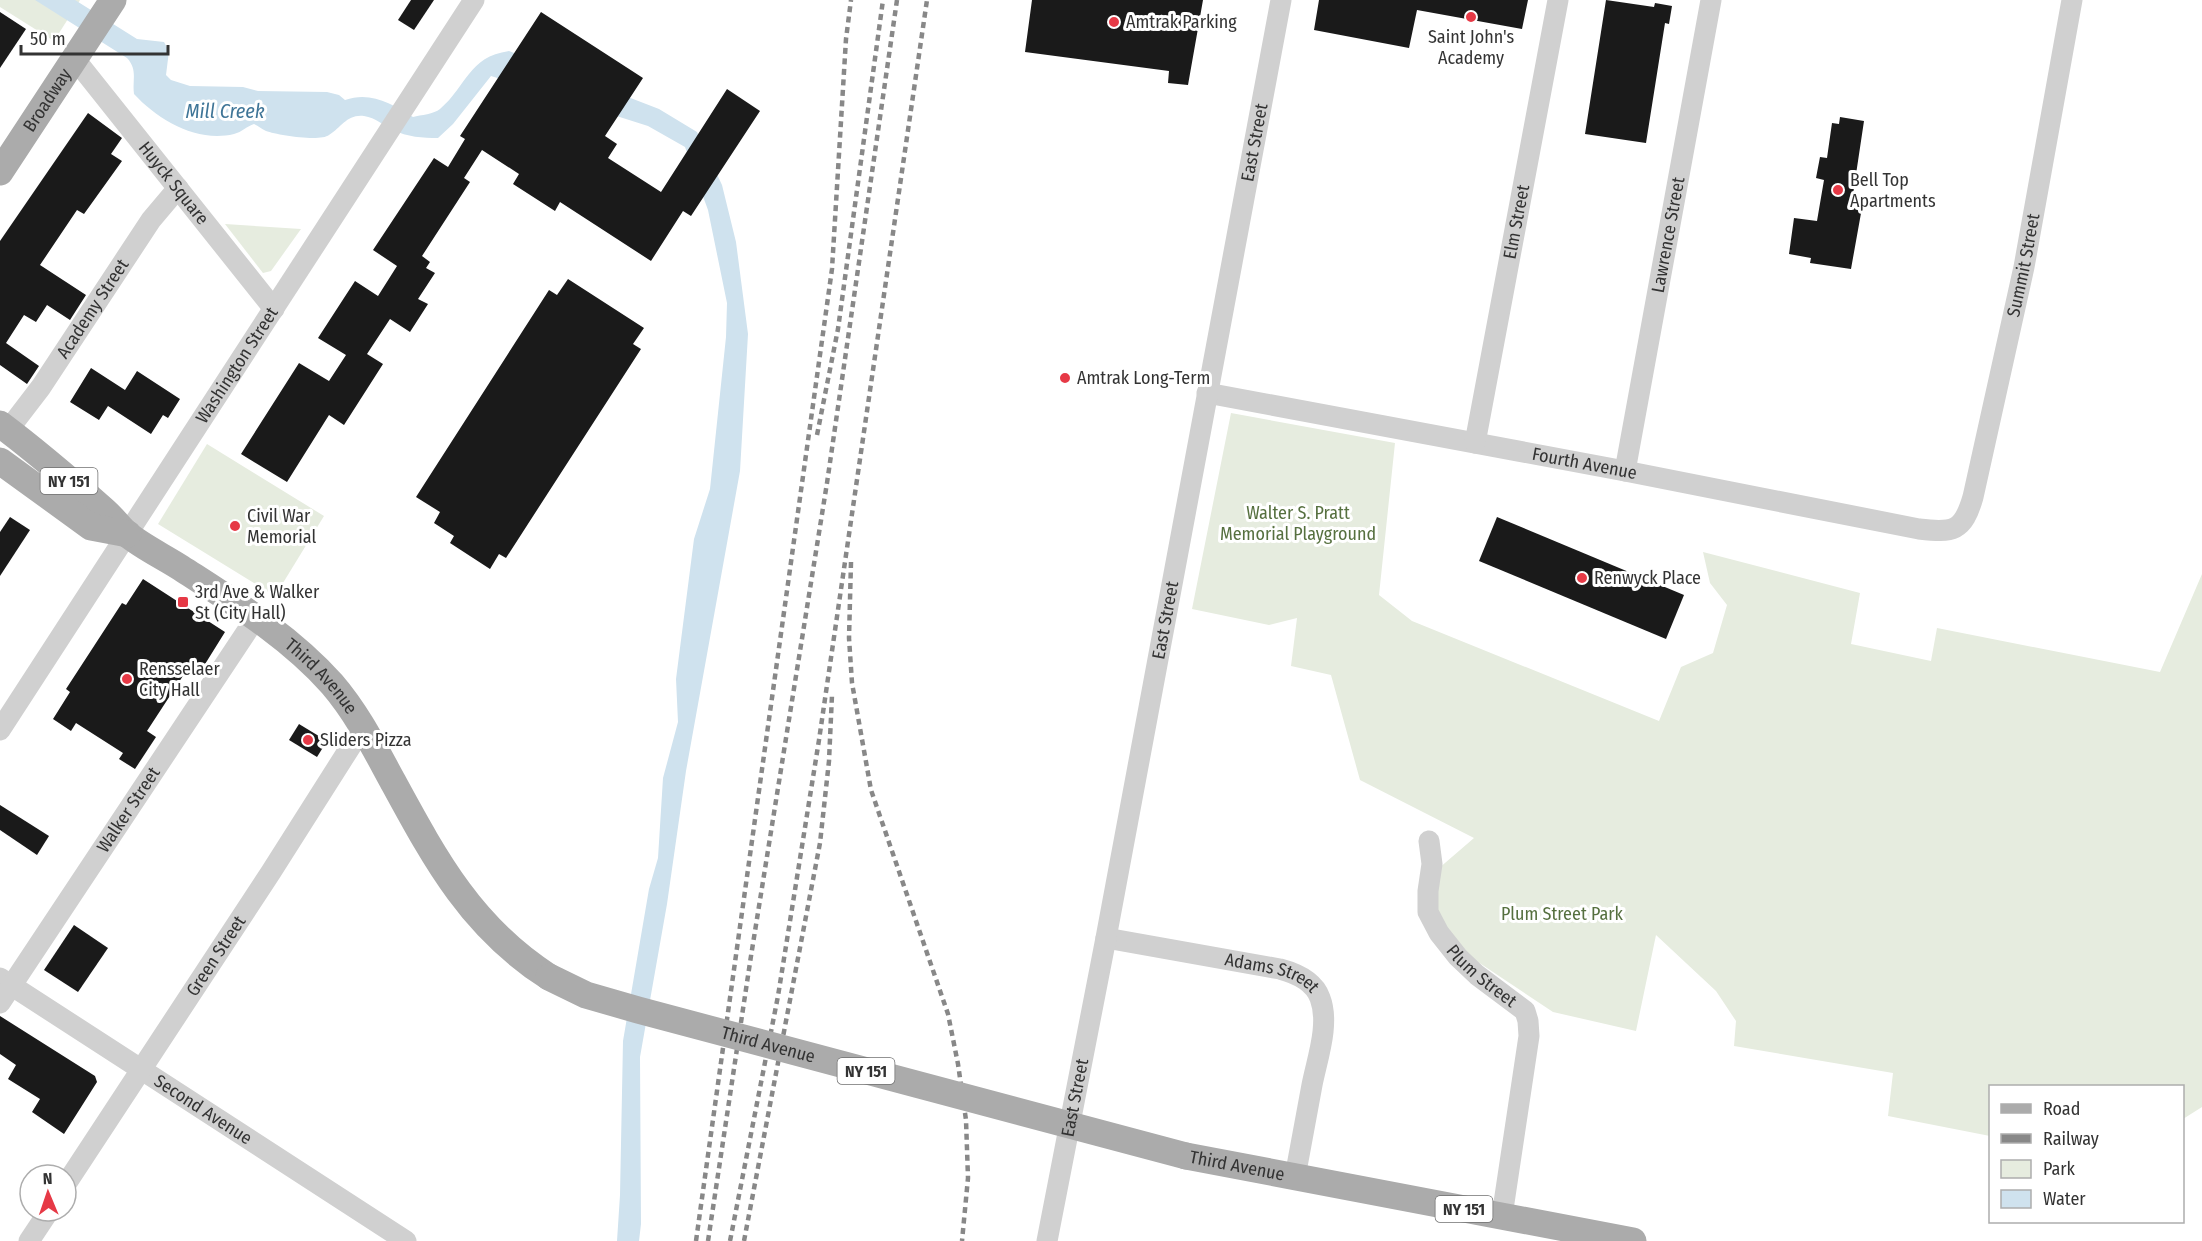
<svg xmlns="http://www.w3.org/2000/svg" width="2202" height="1241" font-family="'Fira Sans Condensed',sans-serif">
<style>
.green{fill:#e6ecdf}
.water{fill:#cfe2ee}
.building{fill:#1a1a1a}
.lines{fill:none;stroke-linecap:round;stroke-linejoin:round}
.minor{stroke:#d0d0d0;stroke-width:21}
.major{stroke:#ababab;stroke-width:27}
.rail{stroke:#888;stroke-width:4.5;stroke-dasharray:6 4.5;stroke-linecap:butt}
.major-bridge{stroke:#ababab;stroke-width:27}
.poi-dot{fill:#e63946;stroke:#fff;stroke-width:2}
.labels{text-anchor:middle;stroke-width:6;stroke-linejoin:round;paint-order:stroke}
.shield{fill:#fff;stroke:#707070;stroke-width:1.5}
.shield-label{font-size:16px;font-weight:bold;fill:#333}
.poi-label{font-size:18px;fill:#333;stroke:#fff;text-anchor:start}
.street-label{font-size:18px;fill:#333;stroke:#fff}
.park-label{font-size:18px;fill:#56703f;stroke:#fff}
.water-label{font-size:20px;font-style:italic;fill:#3f7597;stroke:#fff}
</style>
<rect width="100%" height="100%" fill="#fff"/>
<g class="green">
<path d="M 0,0 L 80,0 L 54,41 L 0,7 Z"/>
<path d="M 225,224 L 301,229 L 271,271 L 263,273 Z"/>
<path d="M 1231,413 L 1395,443 L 1379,595 L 1412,621 L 1659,721 L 1681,667 L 1713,653 L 1727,605 L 1710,583 L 1703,552 L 1860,593 L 1851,644 L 1931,661 L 1937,628 L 2160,672 L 2202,574 L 2202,1107 L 2183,1119 L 2182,1086 L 1990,1086 L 1990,1136 L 1888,1116 L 1893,1073 L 1734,1046 L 1736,1021 L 1716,991 L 1656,935 L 1636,1031 L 1553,1012 L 1472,958 L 1451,938 L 1435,908 L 1438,869 L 1474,838 L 1360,780 L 1331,675 L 1291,666 L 1297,618 L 1269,625 L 1192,609 Z"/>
<path d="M 207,444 L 324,516 L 275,596 L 158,524 Z"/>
</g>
<path class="water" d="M 35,0 L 75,0 L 137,39 L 164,42 L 169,51 L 166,75 L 171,80 L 190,86 L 243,87 L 258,91 L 327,92 L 339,95 L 345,100 C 371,91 392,104 413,117 C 421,115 434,114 440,109 C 467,86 468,57 509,51 L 659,109 L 697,132 L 722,185 L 736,242 L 748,334 L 740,471 L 686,771 L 667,904 L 640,1057 L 641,1224 L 639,1241 L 617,1241 L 620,1195 L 623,1041 L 649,889 L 658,858 L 663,778 L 678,722 L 676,679 L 694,539 L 710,489 L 726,337 L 727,303 L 708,210 L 685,147 L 648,126 L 491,76 L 453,124 L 438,138 C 423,138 407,137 393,130 C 383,125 376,118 364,116 C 347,114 342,127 329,135 C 320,142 277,135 266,131 C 261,129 259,126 254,124 C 247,126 242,132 234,134 C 197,143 158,120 134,94 C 132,80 138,70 127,58 Z"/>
<g class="building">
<path d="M 411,0 L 434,0 L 414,30 L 398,20 Z"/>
<path d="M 1032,0 L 1203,0 L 1188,85 L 1168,83 L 1169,71 L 1025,52 Z"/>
<path d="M 1319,0 L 1528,0 L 1522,29 L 1417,10 L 1409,48 L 1314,30 Z"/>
<path d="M 1606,0 L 1654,7 L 1655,3 L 1672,6 L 1669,24 L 1665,23 L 1646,143 L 1585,134 Z"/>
<path d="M 0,12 L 26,29 L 0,68 Z"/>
<path d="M 541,12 L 643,78 L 605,136 L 617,144 L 608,158 L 661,192 L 727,89 L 760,111 L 691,216 L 683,211 L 651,261 L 560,202 L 555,211 L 513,184 L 519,174 L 482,150 L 464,178 L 470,182 L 422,256 L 430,262 L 426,268 L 435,273 L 418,299 L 428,304 L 410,332 L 390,319 L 367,354 L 383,364 L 344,425 L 329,415 L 287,482 L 241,454 L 299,363 L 329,381 L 346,355 L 318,338 L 355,281 L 378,296 L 397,266 L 373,250 L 434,158 L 448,167 L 465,139 L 460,136 Z"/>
<path d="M 88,113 L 122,138 L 111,154 L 122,161 L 84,214 L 77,210 L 40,265 L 86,295 L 70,320 L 47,305 L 36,322 L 24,315 L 6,343 L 39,366 L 27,384 L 0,365 L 0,241 Z"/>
<path d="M 1840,117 L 1864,121 L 1852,201 L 1863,202 L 1851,269 L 1810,263 L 1811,258 L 1789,254 L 1794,218 L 1817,221 L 1824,180 L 1816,178 L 1820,157 L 1827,158 L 1832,123 L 1839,124 Z"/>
<path d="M 568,279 L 644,328 L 633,344 L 641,349 L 506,558 L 499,554 L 490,569 L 450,543 L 454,536 L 434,523 L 440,512 L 416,497 L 549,290 L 557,295 Z"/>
<path d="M 91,368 L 125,390 L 137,371 L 180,399 L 168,418 L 163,415 L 151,434 L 108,406 L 99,420 L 70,402 Z"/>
<path d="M 10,517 L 30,530 L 0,576 L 0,532 Z"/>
<path d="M 1497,517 L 1684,595 L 1666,639 L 1479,561 Z"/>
<path d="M 143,579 L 225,632 L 202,669 L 192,662 L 147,731 L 156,737 L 135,769 L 119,759 L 123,753 L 76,723 L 71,731 L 53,719 L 70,692 L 66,689 L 122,603 L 126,605 Z"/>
<path d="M 299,724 L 327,741 L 317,757 L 289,740 Z"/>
<path d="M 0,805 L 49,836 L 37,855 L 0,830 Z"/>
<path d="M 74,925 L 108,948 L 78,992 L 44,970 Z"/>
<path d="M 0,1016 L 95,1076 L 97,1082 L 64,1134 L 32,1112 L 40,1099 L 8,1079 L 16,1065 L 0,1054 Z"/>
</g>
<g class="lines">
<g class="minor">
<path id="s1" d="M 74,58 L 274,309"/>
<path id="s2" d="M 1207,393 L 1625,471 L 1919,529 C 1953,533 1963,532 1973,497 L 2024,267 L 2072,0"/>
<path id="s3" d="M 8,430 L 41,387 L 151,220 L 178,188"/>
<path id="s4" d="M 1475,443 L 1558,0"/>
<path id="s5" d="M 1625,471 L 1711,0"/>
<path id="s6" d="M 0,730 L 474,0"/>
<path id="s7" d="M 1429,841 L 1432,864 L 1428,891 L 1428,912 L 1439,933 L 1458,957 L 1477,975 L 1525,1011 L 1528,1021 L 1529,1036 L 1502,1216"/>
<path id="s8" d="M 1106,938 L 1280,969 C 1295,973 1314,981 1320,998 C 1330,1024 1317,1059 1312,1085 C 1306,1116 1301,1146 1295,1177"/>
<path id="s9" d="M 0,978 L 406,1241"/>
<path id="s10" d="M 0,1003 L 257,616"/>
<path id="s11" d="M 66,1184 L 271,872 L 363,727"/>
<path d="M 29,1241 L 49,1211"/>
<path id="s12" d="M 1047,1241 L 1106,938 L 1281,0"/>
</g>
<g class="major">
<path id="s13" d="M 0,172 L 113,0"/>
<path id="s14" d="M 0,424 C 36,451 71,481 105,511 C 113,518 119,527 127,534 C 143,547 164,557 181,568 C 235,603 289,636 332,684 C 357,713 374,747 392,780 C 435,859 471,927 549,977"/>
<path d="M 0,461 L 91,527 L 128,534"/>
<path id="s15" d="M 1186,1156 L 1633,1241"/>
</g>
<g class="rail">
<path d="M 817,435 L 838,329 L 883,0"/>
<path d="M 851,562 L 849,638 L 852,683 L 871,790 L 948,1014 L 958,1064 L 966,1120 L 968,1178 L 962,1241"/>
<path d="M 696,1241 L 832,269 L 846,39 L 851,0"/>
<path d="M 708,1241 L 751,956 L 827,483 L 897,0"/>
<path d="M 730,1241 L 778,996 L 819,740 L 927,0"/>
<path d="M 744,1241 L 820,843 L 829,761 L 832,695"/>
</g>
<path class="major-bridge" id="s16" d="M 549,977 L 586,995 L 638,1010 L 1186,1156"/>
</g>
<g class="poi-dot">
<circle cx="1471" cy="17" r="6"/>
<circle cx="1114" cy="22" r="6"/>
<circle cx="1838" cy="190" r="6"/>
<circle cx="1065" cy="378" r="6"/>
<circle cx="235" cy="526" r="6"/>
<circle cx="1582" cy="578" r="6"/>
<rect x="177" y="596" width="12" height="12" rx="3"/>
<circle cx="127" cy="679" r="6"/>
<circle cx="308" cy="740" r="6"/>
</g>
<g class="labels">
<g class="shield">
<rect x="40.5" y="468" width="57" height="26" rx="4.5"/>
<rect x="837.5" y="1058" width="57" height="26" rx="4.5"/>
<rect x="1435.5" y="1196" width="57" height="26" rx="4.5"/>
</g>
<g class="shield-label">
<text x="69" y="487">NY 151</text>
<text x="866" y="1077">NY 151</text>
<text x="1464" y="1215">NY 151</text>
</g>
<g class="poi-label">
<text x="1126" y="28">Amtrak Parking</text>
<text x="1471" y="43" text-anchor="middle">Saint John's<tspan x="1471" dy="21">Academy</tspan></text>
<text x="1850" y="186">Bell Top<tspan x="1850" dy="21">Apartments</tspan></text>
<text x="1077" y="384">Amtrak Long-Term</text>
<text x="247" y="522">Civil War<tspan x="247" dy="21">Memorial</tspan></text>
<text x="1594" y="584">Renwyck Place</text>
<text x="195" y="598">3rd Ave &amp; Walker<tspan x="195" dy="21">St (City Hall)</tspan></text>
<text x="139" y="675">Rensselaer<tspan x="139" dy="21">City Hall</tspan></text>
<text x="320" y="746">Sliders Pizza</text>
</g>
<g class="street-label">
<text dy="6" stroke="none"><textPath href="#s13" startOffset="86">Broadway</textPath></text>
<text dy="6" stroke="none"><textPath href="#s12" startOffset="1118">East Street</textPath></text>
<text dy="6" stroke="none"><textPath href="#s1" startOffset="160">Huyck Square</textPath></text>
<text dy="6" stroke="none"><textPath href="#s4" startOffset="225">Elm Street</textPath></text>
<text dy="6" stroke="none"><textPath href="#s5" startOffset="240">Lawrence Street</textPath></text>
<text dy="6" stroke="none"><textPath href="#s2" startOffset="1035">Summit Street</textPath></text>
<text dy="6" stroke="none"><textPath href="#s3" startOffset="148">Academy Street</textPath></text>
<text dy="6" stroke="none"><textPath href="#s6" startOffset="435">Washington Street</textPath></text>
<text dy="6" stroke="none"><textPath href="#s2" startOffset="384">Fourth Avenue</textPath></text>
<text dy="6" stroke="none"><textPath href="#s12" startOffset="632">East Street</textPath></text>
<text dy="6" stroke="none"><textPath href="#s14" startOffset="410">Third Avenue</textPath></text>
<text dy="6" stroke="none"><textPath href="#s10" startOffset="232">Walker Street</textPath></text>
<text dy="6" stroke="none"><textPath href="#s11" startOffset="273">Green Street</textPath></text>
<text dy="6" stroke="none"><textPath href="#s7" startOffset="156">Plum Street</textPath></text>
<text dy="6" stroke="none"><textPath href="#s8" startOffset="170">Adams Street</textPath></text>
<text dy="6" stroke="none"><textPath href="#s16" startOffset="230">Third Avenue</textPath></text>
<text dy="6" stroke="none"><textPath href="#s12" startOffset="146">East Street</textPath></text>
<text dy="6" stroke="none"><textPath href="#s9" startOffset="242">Second Avenue</textPath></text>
<text dy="6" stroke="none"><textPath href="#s15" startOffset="52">Third Avenue</textPath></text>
</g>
<g class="park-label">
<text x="1298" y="519">Walter S. Pratt<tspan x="1298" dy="21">Memorial Playground</tspan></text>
<text x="1562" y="920">Plum Street Park</text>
</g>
<g class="water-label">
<text x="225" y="118">Mill Creek</text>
</g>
</g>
<rect x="1989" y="1085" width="195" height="138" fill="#ffffff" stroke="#adadad" stroke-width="1.5"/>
<rect x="2001" y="1104" width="30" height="9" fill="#ababab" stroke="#adadad" stroke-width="1.5"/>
<text x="2043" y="1115" font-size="18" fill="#333333">Road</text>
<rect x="2001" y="1134" width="30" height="9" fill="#888888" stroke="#adadad" stroke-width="1.5"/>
<text x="2043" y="1145" font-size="18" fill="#333333">Railway</text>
<rect x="2001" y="1160" width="30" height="18" fill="#e6ecdf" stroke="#adadad" stroke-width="1.5"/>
<text x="2043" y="1175" font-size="18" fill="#333333">Park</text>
<rect x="2001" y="1190" width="30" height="18" fill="#cfe2ee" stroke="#adadad" stroke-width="1.5"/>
<text x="2043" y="1205" font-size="18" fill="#333333">Water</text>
<g transform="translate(48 1193) rotate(358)"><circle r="28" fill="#ffffff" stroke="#adadad" stroke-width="1.5"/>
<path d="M0-4.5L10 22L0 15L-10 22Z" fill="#e63946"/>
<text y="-9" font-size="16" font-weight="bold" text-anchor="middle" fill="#333333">N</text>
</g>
<path d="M21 45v9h147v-9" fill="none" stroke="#333333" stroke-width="3"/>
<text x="30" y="45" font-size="18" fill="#333333" stroke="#ffffff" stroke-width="4.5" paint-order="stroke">50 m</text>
</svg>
